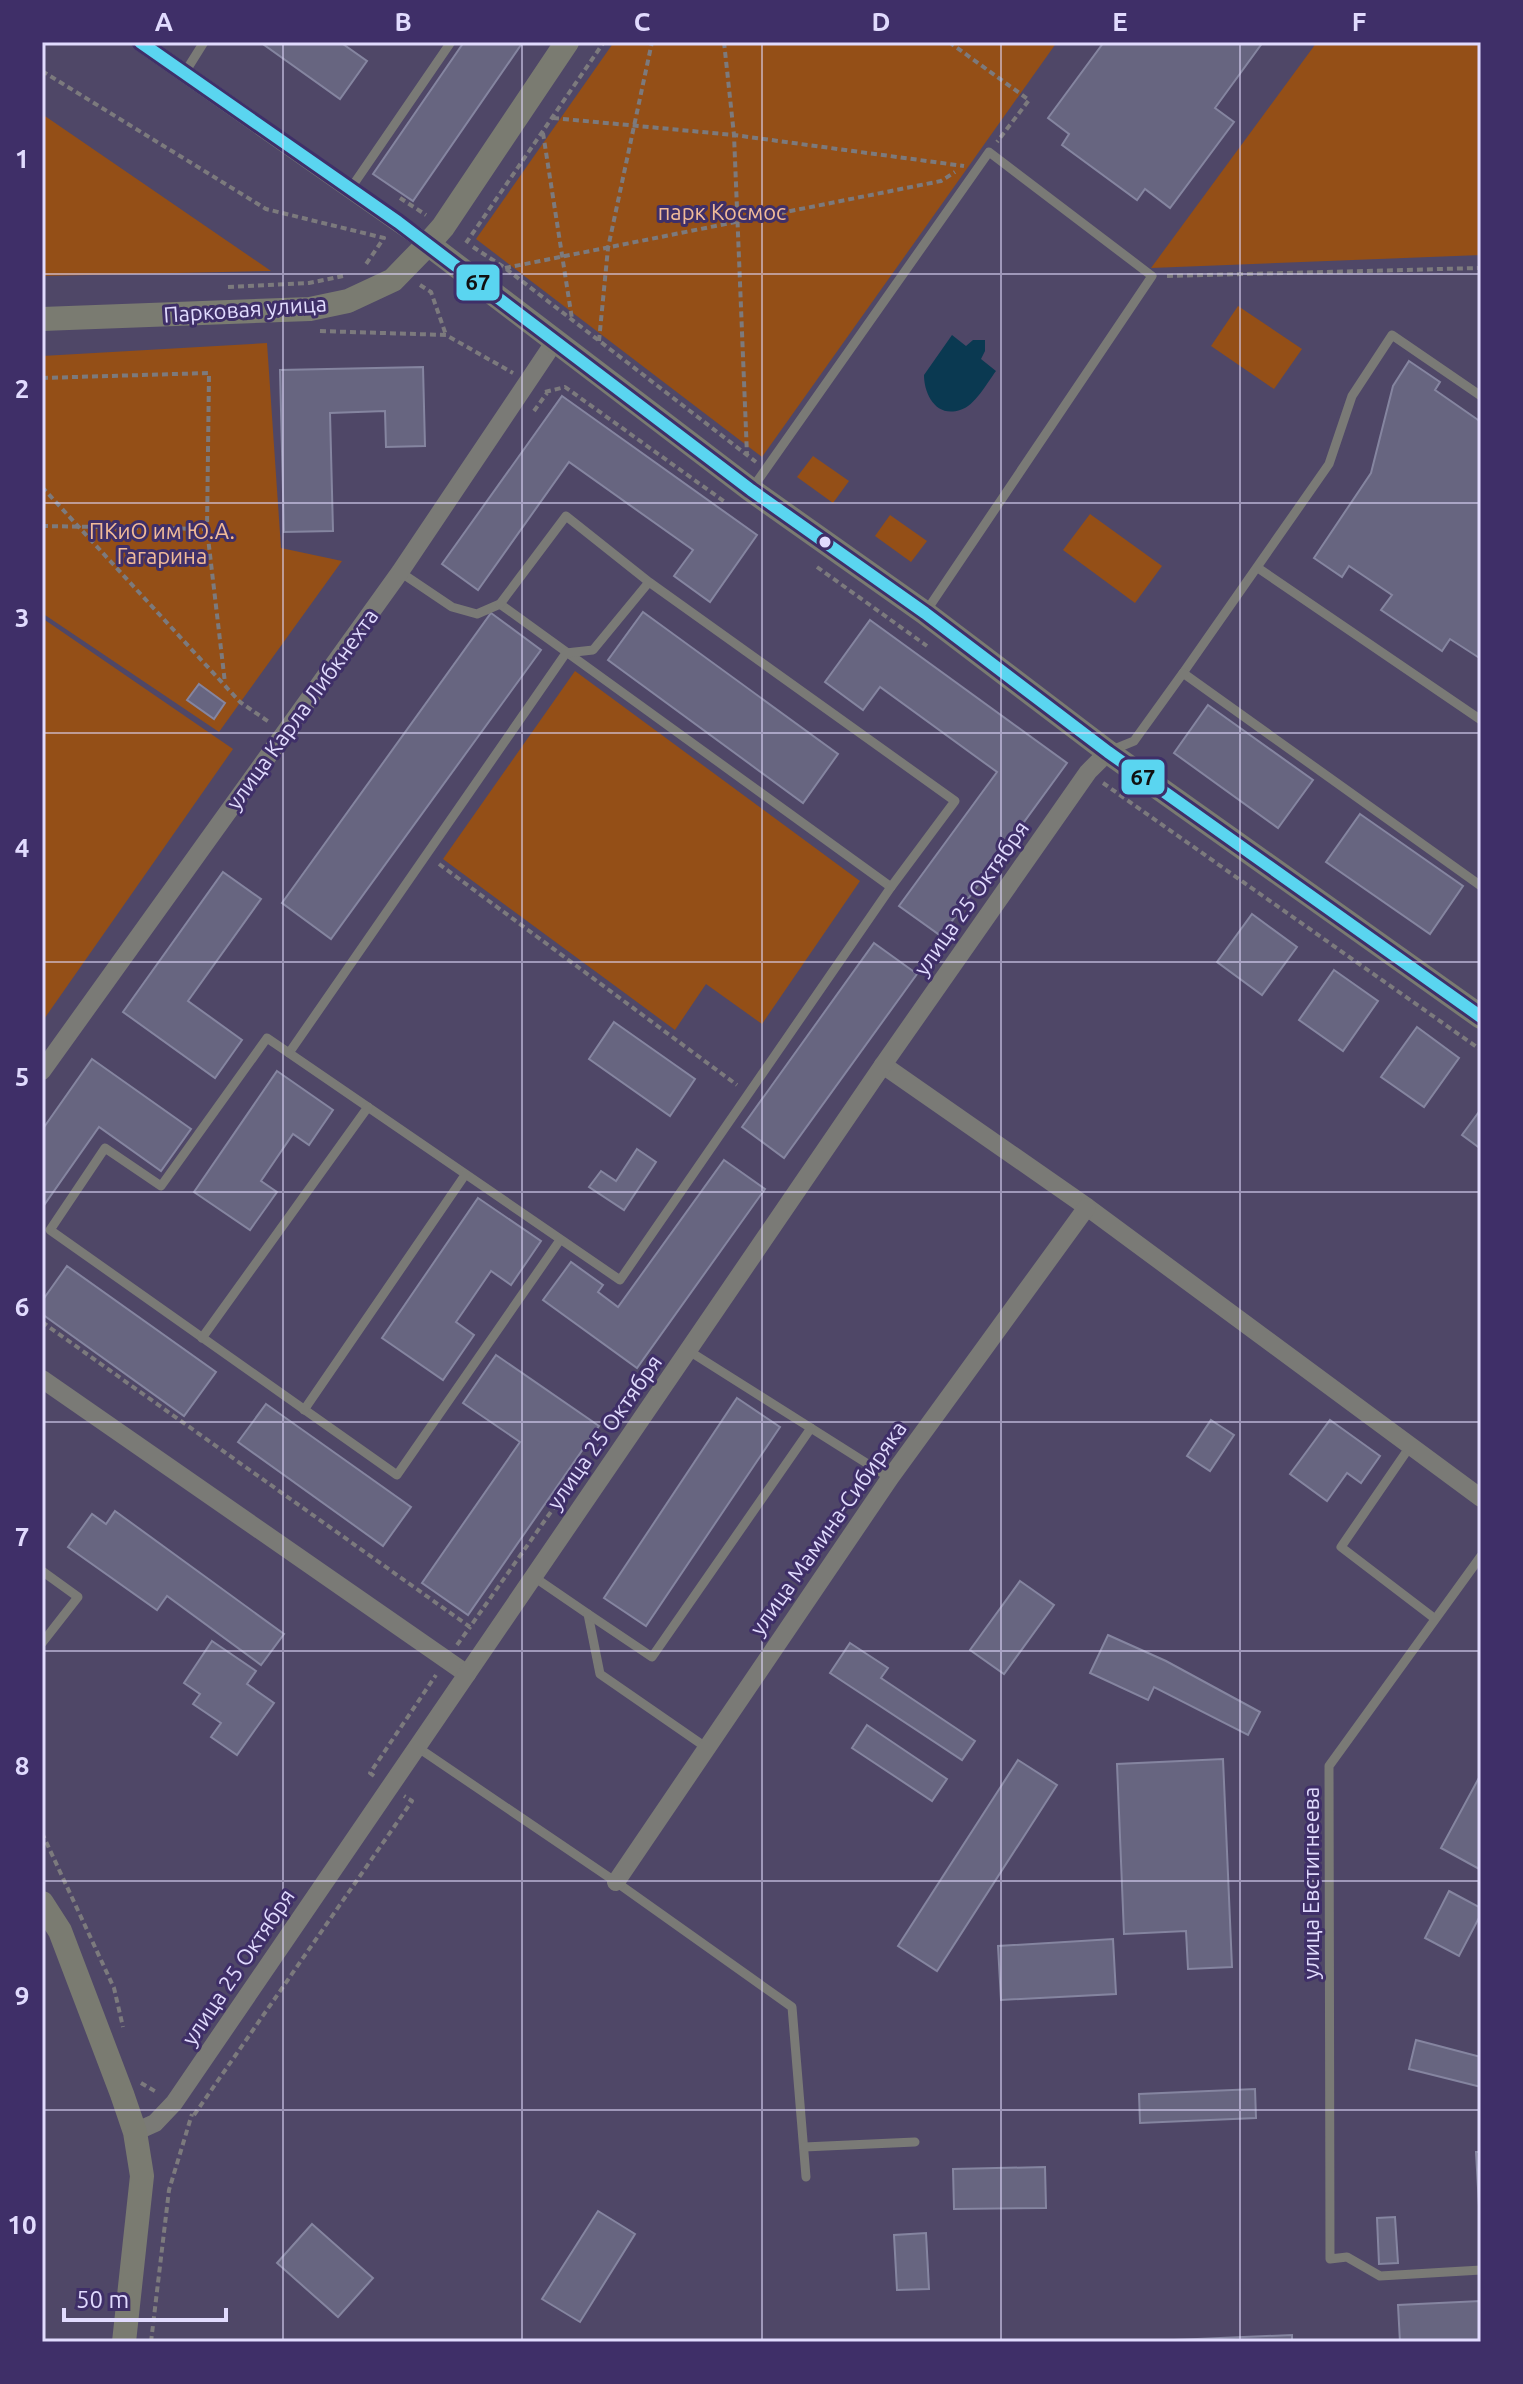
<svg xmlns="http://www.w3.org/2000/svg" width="1523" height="2384" font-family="Ubuntu,sans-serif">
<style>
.green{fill:#944f17}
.water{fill:#0a3951}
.building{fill:#676580;stroke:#8585a0;stroke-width:2}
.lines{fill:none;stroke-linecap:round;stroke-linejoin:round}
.path{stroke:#7c7a7d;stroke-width:4;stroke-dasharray:6 4;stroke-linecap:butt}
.lane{stroke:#7a7a76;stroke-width:9}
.street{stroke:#7a7a76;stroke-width:18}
.secondary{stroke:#7a7b71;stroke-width:24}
.bus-1-casing{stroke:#3f2f68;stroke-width:18}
.bus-1{stroke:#5ad5f0;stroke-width:12}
.grid{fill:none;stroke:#e1dbfe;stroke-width:2;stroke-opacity:0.55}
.bus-dot{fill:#e1dbfe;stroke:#3f2f68;stroke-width:3}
.labels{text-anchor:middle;stroke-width:6;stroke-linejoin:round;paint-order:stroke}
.park-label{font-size:22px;fill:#f1bb99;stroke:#3f2f68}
.street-label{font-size:22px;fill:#e1dbfe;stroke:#3f2f68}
.line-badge{stroke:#3f2f68;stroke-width:3}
.pale-badge-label{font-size:22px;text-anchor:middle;font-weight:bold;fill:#111}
.neatline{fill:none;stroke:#e1dbfe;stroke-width:3}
.grid-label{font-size:26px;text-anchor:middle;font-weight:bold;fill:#e1dbfe}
</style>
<rect width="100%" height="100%" fill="#4f4767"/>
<g class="green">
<path d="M 614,42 L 1057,42 L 762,457 L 476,239 Z"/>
<path d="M 1317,42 L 1481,42 L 1481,255 L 1151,268 Z"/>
<path d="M 42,114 L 271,271 L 42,276 Z"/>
<path d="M 1238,306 L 1302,349 L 1274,389 L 1211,346 Z"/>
<path d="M 267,343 L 281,548 L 342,561 L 219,732 L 42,613 L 42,356 Z"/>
<path d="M 813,456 L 849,481 L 833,503 L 797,477 Z"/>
<path d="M 1090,514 L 1162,566 L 1135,603 L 1063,550 Z"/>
<path d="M 890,515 L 927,541 L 911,562 L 875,536 Z"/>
<path d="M 42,618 L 233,749 L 42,1022 Z"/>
<path d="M 575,671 L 860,881 L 762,1024 L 706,984 L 675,1030 L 443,859 Z"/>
</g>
<path class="water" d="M 952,335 L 966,346 L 973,340 L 985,340 L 985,351 L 981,359 L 996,371 C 987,383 975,406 960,410 C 936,418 924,394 924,375 Z"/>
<g class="building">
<path d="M 260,42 L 340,42 L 367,61 L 340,99 Z"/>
<path d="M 464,42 L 523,42 L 413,201 L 373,174 Z"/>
<path d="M 1104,42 L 1263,42 L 1215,108 L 1234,122 L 1170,208 L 1145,189 L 1137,200 L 1062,145 L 1069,134 L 1048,118 Z"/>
<path d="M 1409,361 L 1440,382 L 1435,390 L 1481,422 L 1481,659 L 1450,639 L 1442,651 L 1381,610 L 1392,595 L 1349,566 L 1342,577 L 1314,558 L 1371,473 L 1393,386 Z"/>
<path d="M 423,367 L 425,446 L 386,447 L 385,411 L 330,413 L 333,531 L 284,532 L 280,370 Z"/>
<path d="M 562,396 L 757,535 L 710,602 L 674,576 L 693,550 L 569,462 L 478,590 L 442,564 Z"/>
<path d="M 643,612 L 838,754 L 803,803 L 608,660 Z"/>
<path d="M 491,613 L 541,650 L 331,939 L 282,903 Z"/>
<path d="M 870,620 L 1067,763 L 941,936 L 899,906 L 997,772 L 880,687 L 863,710 L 825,682 Z"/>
<path d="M 199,684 L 225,703 L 214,719 L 187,700 Z"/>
<path d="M 1208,705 L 1313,780 L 1278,828 L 1174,753 Z"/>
<path d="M 1360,814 L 1463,886 L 1430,934 L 1326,862 Z"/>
<path d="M 223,872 L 261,899 L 188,1001 L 242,1040 L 215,1078 L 123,1012 Z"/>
<path d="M 1252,914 L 1297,947 L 1262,995 L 1217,962 Z"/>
<path d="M 874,943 L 917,974 L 784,1158 L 742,1127 Z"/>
<path d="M 1334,970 L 1378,1001 L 1343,1051 L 1299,1020 Z"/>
<path d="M 614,1022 L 695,1079 L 670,1116 L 589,1059 Z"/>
<path d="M 1417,1027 L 1459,1058 L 1424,1107 L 1381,1077 Z"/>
<path d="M 92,1059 L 191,1129 L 161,1171 L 99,1127 L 42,1208 L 42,1130 Z"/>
<path d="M 277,1071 L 333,1110 L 309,1145 L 293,1134 L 261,1181 L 277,1192 L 250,1230 L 194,1192 Z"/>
<path d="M 1481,1109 L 1481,1149 L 1462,1135 Z"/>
<path d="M 637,1149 L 656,1162 L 624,1210 L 589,1187 L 601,1171 L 616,1181 Z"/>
<path d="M 724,1160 L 765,1189 L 637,1368 L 543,1300 L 571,1262 L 603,1285 L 598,1292 L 618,1307 Z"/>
<path d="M 478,1198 L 541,1241 L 511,1285 L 491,1271 L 456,1322 L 474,1335 L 443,1380 L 382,1338 Z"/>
<path d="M 67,1266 L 216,1372 L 184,1416 L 42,1314 L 42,1301 Z"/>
<path d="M 496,1355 L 599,1426 L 468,1615 L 422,1583 L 520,1442 L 463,1403 Z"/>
<path d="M 737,1398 L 780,1427 L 646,1626 L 604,1598 Z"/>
<path d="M 266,1404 L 411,1507 L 383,1546 L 238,1442 Z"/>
<path d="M 1211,1420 L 1234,1435 L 1210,1471 L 1187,1456 Z"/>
<path d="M 1330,1420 L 1380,1456 L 1361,1483 L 1347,1473 L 1327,1501 L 1290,1474 Z"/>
<path d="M 115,1511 L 284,1634 L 261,1665 L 167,1596 L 157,1610 L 68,1547 L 92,1514 L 106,1524 Z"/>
<path d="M 1020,1581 L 1054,1605 L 1004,1674 L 970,1650 Z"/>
<path d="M 1108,1635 L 1166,1661 L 1260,1712 L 1248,1735 L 1154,1687 L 1148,1700 L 1090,1673 Z"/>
<path d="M 212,1641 L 256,1671 L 247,1684 L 274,1703 L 237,1755 L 211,1737 L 221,1723 L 193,1704 L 200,1694 L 184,1683 Z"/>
<path d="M 850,1643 L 888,1668 L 881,1678 L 975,1741 L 962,1760 L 830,1673 Z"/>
<path d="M 867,1725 L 947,1779 L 932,1801 L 852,1748 Z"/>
<path d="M 1223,1759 L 1232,1967 L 1188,1969 L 1186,1931 L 1124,1934 L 1117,1764 Z"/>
<path d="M 1018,1760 L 1057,1785 L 937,1971 L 898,1946 Z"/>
<path d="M 1481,1774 L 1481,1870 L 1441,1848 Z"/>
<path d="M 1449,1891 L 1481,1908 L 1481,1914 L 1459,1956 L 1425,1938 Z"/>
<path d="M 1113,1939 L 1116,1994 L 1001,2000 L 998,1946 Z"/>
<path d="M 1416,2040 L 1481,2057 L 1481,2087 L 1409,2069 Z"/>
<path d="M 1255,2089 L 1256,2118 L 1140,2123 L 1139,2094 Z"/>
<path d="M 1476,2152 L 1481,2152 L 1481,2242 Z"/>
<path d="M 1045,2167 L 1046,2208 L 954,2209 L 953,2169 Z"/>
<path d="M 598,2211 L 635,2234 L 580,2322 L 542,2299 Z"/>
<path d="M 1395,2217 L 1398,2263 L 1379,2264 L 1377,2218 Z"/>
<path d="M 312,2224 L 373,2278 L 338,2317 L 277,2263 Z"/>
<path d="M 926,2233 L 929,2289 L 897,2290 L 894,2235 Z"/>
<path d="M 1480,2301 L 1481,2342 L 1400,2342 L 1398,2305 Z"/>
<path d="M 1292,2335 L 1292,2342 L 1128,2342 Z"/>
</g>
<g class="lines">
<g class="path">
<path d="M 724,42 L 734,135 L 747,455"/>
<path d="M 949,42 L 1029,100 L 997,142"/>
<path d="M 42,71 L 266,209 L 384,238 L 364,267"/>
<path d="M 553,118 L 734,135 L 964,166"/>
<path d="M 543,133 L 572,319"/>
<path d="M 400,198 L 426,215"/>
<path d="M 466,243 L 604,42"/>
<path d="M 473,247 L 505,268 L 756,462"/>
<path d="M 505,268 L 941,181 L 955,172"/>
<path d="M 1167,276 L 1481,268"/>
<path d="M 420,285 L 431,292 L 446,335"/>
<path d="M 228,287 L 309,283 L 343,276"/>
<path d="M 320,331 L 446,335 L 513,373"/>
<path d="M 599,341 L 608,248 L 652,42"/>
<path d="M 42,378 L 209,373 L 207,529"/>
<path d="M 545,392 L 565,387 L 725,502"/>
<path d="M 534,411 L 547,393"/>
<path d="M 42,487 L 240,702 L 269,722"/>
<path d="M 42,526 L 207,529 L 225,683"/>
<path d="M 817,567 L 927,646"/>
<path d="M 1103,783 L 1481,1050"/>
<path d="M 439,864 L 737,1085"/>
<path d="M 42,1322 L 470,1627 L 555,1506"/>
<path d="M 457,1645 L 470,1627"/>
<path d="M 374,1776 L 370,1773 L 436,1675"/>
<path d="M 42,1833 L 114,1988 L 123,2027"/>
<path d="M 141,2083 L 158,2093"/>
<path d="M 194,2115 L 412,1801 L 404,1796"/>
<path d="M 151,2342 L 169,2190 L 192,2114"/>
</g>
<g class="lane">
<path d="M 184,74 L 204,42"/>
<path d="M 351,188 L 451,42"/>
<path d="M 751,490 L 989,152 L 1152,276 L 925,613"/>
<path d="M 1258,568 L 1481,720"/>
<path d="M 400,572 L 452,607 L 477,614 L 500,604 L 891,887"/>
<path d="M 500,604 L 566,516 L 649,582 L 955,801 L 891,887 L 620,1280 L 289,1053 L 566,653 L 593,650 L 649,582"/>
<path d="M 1183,673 L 1329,464 L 1352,396 L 1392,335 L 1481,396"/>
<path d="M 1112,750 L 1134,741 L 1183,673 L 1481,886"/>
<path d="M 289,1053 L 267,1038 L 161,1186 L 105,1148 L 50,1230 L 397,1475 L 560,1240"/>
<path d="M 202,1338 L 368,1107"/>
<path d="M 689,1351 L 890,1478"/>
<path d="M 304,1410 L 465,1175"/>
<path d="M 1411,1445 L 1341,1547 L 1434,1618"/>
<path d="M 1481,1556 L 1329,1766 L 1330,2259 L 1347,2257 L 1380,2276 L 1481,2270"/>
<path d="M 42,1571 L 78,1597 L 42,1643"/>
<path d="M 534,1577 L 588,1614 L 600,1674 L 707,1748"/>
<path d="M 588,1614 L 652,1657 L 811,1428"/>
<path d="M 417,1747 L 616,1882 L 792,2007 L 806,2177"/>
<path d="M 804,2147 L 915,2142"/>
</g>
<g class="street">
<path d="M 140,42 L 428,244"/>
<path d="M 883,1065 L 1087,1207 L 1481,1498"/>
<path d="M 42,1071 L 400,572 L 555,341"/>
<path d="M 42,1379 L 467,1674"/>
<path d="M 616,1882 L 890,1478 L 1087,1207"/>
<path d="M 135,2132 L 155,2123 L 174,2103 L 883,1065 L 1088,772 L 1108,752"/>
</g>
<g class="secondary">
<path d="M 428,244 L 751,490 L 925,613 L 1108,752 L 1481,1017"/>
<path d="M 42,319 L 310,309 L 348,301 L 393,280 L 428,244 L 443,227 L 567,42"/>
<path d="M 42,1903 L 60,1931 L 122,2094 L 135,2132 L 142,2176 L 124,2342"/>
</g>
<defs>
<path id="bus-1" d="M 140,42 L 398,222 L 751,490 L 925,613 L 1108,752 L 1481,1017"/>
</defs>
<use href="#bus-1" class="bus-1-casing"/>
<use href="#bus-1" class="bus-1"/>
</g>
<path class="grid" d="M 283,42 L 283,2342M 522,42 L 522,2342M 762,42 L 762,2342M 1001,42 L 1001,2342M 1240,42 L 1240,2342M 42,274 L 1481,274M 42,503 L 1481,503M 42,733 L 1481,733M 42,962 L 1481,962M 42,1192 L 1481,1192M 42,1422 L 1481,1422M 42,1651 L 1481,1651M 42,1881 L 1481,1881M 42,2110 L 1481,2110"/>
<circle class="bus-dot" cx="825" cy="542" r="7"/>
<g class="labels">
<g class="park-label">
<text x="722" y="220">парк Космос</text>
<text x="162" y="539">ПКиО им Ю.А.<tspan x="162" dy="25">Гагарина</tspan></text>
</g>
<g class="street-label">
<text transform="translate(245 309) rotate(-4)" y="8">Парковая улица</text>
<text transform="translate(302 709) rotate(-54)" y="8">улица Карла Либкнехта</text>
<text transform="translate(971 898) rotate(-55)" y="8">улица 25 Октября</text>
<text transform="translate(604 1432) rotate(-55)" y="8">улица 25 Октября</text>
<text transform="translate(828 1528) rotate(-55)" y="8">улица Мамина-Сибиряка</text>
<text transform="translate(1311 1883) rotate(-90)" y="8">улица Евстигнеева</text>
<text transform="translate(238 1967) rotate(-56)" y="8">улица 25 Октября</text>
</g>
</g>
<g class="line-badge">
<rect x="455" y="263" width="46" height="39" rx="8" fill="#5ad5f0"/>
<rect x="1120" y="758" width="46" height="38" rx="8" fill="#5ad5f0"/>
</g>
<g class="pale-badge-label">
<text x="478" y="290">67</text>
<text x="1143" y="785">67</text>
</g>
<rect width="1523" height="2384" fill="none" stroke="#3f2f68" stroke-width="88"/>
<path d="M64 2308v12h162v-12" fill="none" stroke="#e1dbfe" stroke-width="4"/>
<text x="76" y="2308" font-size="24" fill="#e1dbfe" stroke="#3f2f68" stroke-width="6" paint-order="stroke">50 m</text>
<rect x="44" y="44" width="1435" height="2296" class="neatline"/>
<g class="grid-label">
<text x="164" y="31">A</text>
<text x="403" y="31">B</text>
<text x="642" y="31">C</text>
<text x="881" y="31">D</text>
<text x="1120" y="31">E</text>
<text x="1359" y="31">F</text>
<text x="22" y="168">1</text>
<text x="22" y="398">2</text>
<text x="22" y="627">3</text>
<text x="22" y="857">4</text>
<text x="22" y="1086">5</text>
<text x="22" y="1316">6</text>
<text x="22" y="1546">7</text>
<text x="22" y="1775">8</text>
<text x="22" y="2005">9</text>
<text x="22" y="2234">10</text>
</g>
</svg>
